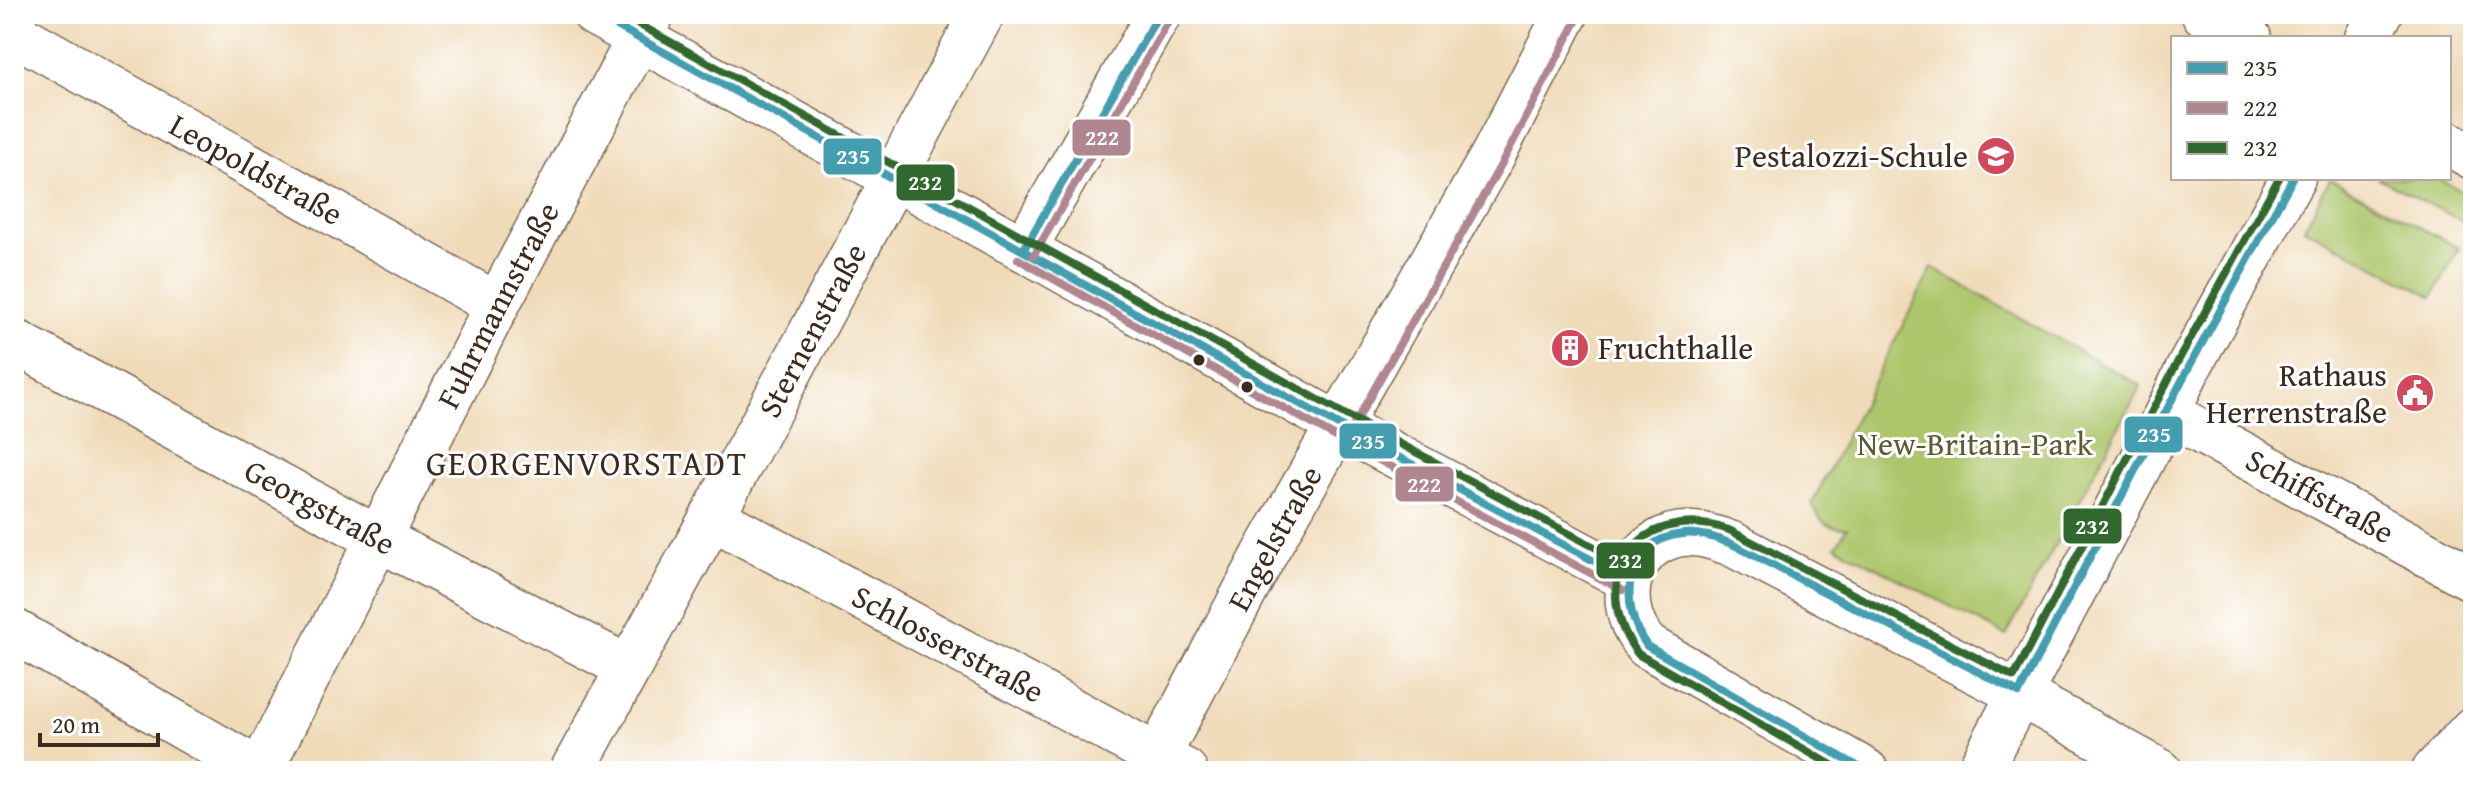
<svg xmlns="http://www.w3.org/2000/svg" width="2487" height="785" font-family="'Gentium Book Plus',serif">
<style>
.green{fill:#adc66c;stroke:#747845;stroke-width:2}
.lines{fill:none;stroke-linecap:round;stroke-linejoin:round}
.minor-casing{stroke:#7a6854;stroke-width:47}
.minor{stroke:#fff;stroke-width:44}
.bus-1-casing{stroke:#fff;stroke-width:14}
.bus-2-casing{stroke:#fff;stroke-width:14}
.bus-3-casing{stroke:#fff;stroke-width:14}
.bus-1{stroke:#449eb0;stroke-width:8}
.bus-2{stroke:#b08790;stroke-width:8}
.bus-3{stroke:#30682d;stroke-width:8}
.bus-dot{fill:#3b2a1e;stroke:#fff;stroke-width:3}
.labels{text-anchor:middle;stroke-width:6;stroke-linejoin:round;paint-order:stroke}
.poi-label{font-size:32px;fill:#3b2a1e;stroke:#fff;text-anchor:end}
.street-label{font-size:32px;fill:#3b2a1e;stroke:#fff}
.park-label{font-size:32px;fill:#5d5935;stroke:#fff}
.neighbourhood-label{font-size:34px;letter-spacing:2px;fill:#3b2a1e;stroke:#fff}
.line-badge{stroke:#fff;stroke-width:3}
.badge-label{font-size:22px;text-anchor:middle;font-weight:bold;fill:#fff}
</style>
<rect width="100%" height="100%" fill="#fff"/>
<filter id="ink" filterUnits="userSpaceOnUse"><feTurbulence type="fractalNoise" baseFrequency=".0125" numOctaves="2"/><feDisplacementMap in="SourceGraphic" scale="16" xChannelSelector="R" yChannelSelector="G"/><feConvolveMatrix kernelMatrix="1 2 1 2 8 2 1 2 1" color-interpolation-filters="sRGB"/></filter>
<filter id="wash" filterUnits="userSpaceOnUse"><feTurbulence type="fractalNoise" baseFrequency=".006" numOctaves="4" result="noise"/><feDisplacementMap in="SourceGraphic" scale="32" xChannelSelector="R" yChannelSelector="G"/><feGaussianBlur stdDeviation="1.8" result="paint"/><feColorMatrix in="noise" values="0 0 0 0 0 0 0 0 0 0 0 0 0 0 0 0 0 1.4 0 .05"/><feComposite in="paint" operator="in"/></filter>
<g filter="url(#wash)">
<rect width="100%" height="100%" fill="#f0dbb9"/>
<g class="green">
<path d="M 2378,178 L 2437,178 L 2473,197 L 2473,222 L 2471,226 Z"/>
<path d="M 2330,179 L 2459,248 L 2433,297 L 2304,228 Z"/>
<path d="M 1932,268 L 2141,386 L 2006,636 L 1836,546 L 1847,528 C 1826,528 1820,523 1812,503 Z"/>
</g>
</g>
<g filter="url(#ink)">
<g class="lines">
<defs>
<g id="minor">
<path d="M 595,14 L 1024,249 L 1340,426 L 1628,579"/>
<path d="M 2204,14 L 2249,38"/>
<path id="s1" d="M 14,33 L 497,305"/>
<path d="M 2367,38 L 2380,14"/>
<path d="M 2449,144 L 2473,157"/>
<path d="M 1024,249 L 1159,14"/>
<path id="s2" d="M 14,341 L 379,539 L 629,668"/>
<path id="s3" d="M 2167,413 L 2473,579"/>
<path id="s4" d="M 712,517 L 1185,771"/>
<path id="s5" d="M 14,631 L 260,771 L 497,305 L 652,14"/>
<path id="s6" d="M 572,771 L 712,517 L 982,14"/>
<path id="s7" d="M 1150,771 L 1268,548 L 1493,155 L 1566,14"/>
<path d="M 1866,771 L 1647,646 C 1615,610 1622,552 1672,536 C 1693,530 1713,537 1732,544 L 2012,690 L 2160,771"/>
<path d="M 1979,771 L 2167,413 L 2189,367 L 2293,178"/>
<path d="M 2434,771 L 2473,729"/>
</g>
</defs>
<use href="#minor" class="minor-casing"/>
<use href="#minor" class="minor"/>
<defs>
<g id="bus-1">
<path d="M 595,14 L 1340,426 L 1628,579"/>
<path d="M 1024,249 L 1159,14"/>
<path d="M 2019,693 L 2189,367 L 2293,178"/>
<path d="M 1866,771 L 1647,646 C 1618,605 1622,540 1683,534 C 1700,532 1716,538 1732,544 L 2019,693"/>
</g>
<g id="bus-2">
<path d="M 1034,255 L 1169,20"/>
<path d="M 1018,259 L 1334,436 L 1622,590"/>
<path d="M 1350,432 L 1503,161 L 1577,20"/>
<path d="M 1616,578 C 1614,608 1619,632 1639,655 L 1842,771"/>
</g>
<g id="bus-3">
<path d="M 620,14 L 1346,415 L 1634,568"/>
<path d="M 1842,771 L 1638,654 C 1583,578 1639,500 1729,530 L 2014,677 L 2178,361 L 2279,178"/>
</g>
</defs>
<use href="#bus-1" class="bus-1-casing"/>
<use href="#bus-2" class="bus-2-casing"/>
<use href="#bus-3" class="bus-3-casing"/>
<use href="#bus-1" class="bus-1"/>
<use href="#bus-2" class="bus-2"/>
<use href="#bus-3" class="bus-3"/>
</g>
</g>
<defs>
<symbol id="school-disc" viewBox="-11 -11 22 22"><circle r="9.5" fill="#d1495b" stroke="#fff"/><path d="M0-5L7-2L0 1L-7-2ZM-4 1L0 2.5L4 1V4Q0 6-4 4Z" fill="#fff"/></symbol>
<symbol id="building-disc" viewBox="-11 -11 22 22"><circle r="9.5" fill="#d1495b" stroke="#fff"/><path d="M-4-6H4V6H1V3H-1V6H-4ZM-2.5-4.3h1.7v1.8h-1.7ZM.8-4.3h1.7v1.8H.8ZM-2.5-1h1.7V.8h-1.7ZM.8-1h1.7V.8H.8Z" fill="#fff"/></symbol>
<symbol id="civic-disc" viewBox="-11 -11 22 22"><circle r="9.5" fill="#d1495b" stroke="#fff"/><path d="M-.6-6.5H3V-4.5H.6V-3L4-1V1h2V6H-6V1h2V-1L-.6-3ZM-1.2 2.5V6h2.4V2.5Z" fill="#fff"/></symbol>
</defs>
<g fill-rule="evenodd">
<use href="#school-disc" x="1974" y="134" width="44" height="44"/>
<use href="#building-disc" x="1548" y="326" width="44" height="44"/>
<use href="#civic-disc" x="2393" y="371" width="44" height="44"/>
</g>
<g class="bus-dot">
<circle cx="1199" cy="360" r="7"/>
<circle cx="1247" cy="387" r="7"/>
</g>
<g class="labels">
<g class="poi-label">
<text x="1968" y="167">Pestalozzi-Schule</text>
<text x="1598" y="359" text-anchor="start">Fruchthalle</text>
<text x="2387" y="386">Rathaus<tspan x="2387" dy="37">Herrenstraße</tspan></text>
</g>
<g class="street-label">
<text dy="11" stroke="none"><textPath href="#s1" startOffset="278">Leopoldstraße</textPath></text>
<text dy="11" stroke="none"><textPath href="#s5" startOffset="806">Fuhrmannstraße</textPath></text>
<text dy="11" stroke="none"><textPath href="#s6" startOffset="502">Sternenstraße</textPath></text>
<text dy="11" stroke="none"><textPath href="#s3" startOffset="174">Schiffstraße</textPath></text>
<text dy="11" stroke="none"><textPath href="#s2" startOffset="348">Georgstraße</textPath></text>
<text dy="11" stroke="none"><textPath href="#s7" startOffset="264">Engelstraße</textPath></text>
<text dy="11" stroke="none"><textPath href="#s4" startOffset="268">Schlosserstraße</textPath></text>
</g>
<g class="park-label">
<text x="1975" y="455">New-Britain-Park</text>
</g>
<g class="neighbourhood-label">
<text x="587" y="475">GEORGENVORSTADT</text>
</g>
</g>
<g class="line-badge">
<rect x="1071" y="118" width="61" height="39" rx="8" fill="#b08790"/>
<rect x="822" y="137" width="61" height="39" rx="8" fill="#449eb0"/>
<rect x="895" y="163" width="61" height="39" rx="8" fill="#30682d"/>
<rect x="2123" y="415" width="61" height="39" rx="8" fill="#449eb0"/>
<rect x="1338" y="422" width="60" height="38" rx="8" fill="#449eb0"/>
<rect x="1394" y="465" width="61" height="38" rx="8" fill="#b08790"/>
<rect x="2062" y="507" width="61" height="38" rx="8" fill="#30682d"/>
<rect x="1595" y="541" width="61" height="39" rx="8" fill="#30682d"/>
</g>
<g class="badge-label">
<text x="1102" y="145">222</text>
<text x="853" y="164">235</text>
<text x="925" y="190">232</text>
<text x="2154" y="442">235</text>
<text x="1368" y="449">235</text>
<text x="1424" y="492">222</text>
<text x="2092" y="534">232</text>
<text x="1625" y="568">232</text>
</g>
<rect width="2487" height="785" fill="none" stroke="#fff" stroke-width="48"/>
<rect x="2171" y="36" width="280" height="144" fill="#ffffff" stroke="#b1aaa5" stroke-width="2"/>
<rect x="2187" y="62" width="40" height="12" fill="#449eb0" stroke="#b1aaa5" stroke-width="2"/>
<text x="2243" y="76" font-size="24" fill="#3b2a1e">235</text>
<rect x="2187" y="102" width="40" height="12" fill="#b08790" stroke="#b1aaa5" stroke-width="2"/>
<text x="2243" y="116" font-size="24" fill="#3b2a1e">222</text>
<rect x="2187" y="142" width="40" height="12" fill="#30682d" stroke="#b1aaa5" stroke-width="2"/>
<text x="2243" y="156" font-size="24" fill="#3b2a1e">232</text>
<path d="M40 733v12h118v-12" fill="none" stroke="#3b2a1e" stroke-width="4"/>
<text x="52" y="733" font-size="24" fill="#3b2a1e" stroke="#ffffff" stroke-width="6" paint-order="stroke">20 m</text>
</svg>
